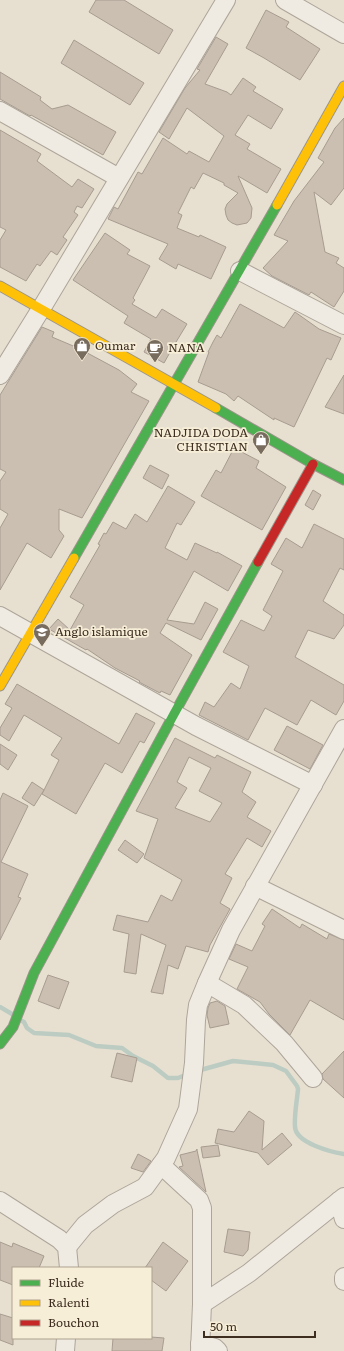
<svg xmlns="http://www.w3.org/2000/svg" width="344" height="1351" font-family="Literata,serif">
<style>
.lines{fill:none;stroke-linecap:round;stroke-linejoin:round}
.stream{stroke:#bcccc2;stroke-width:4.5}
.building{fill:#cbbfb2;stroke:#a89c90;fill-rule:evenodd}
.street-casing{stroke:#ada599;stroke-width:20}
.fast-casing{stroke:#9c958a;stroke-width:11}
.slow-casing{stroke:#9c958a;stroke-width:11}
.jam-casing{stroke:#9c958a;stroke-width:11}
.street{stroke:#efebe3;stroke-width:18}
.fast{stroke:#4caf50;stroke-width:9}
.slow{stroke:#ffc107;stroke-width:9}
.jam{stroke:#c62828;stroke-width:9}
.labels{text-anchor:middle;stroke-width:3.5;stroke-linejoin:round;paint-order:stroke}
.poi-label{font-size:12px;fill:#3d2e20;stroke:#f7eed8;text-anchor:start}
</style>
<rect width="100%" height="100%" fill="#e7e0d1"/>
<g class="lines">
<g class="stream">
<path d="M 0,1007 L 12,1014"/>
<path d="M 22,1021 L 24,1022 L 27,1028 L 34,1033 L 69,1035 L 96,1046 L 122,1048 L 133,1056 L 153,1066 L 168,1078 L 178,1078 L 188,1074"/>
<path d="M 197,1071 L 233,1061 L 273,1065 L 286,1071 L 297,1086 L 298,1089 C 297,1101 294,1115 295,1127 C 296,1143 331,1152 344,1154"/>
</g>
</g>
<g class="building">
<path d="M 96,0 L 124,0 L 173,30 L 159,54 L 89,12 Z"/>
<path d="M 266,10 L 289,22 L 286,27 L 320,49 L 300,80 L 264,58 L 246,48 Z"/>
<path d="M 216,37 L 228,44 L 205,84 L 227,92 L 231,95 L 243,78 L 256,87 L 253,91 L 283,109 L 271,129 L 248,115 L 235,135 L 250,144 L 247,149 L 281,169 L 267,193 L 238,176 L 252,208 L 251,218 L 247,223 L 237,225 L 232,223 L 228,220 L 226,215 L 225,209 L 227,204 L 238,193 L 224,185 L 224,183 L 203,173 L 194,189 L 191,187 L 178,213 L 182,215 L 177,228 L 199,237 L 200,235 L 226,247 L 211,279 L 178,264 L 176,269 L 159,259 L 168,244 L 108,219 L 114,207 L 118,209 L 138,172 L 142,174 L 163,138 L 187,154 L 189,151 L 209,162 L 224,136 L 187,108 L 169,139 L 159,132 L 185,88 L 200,70 L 197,69 Z"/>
<path d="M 74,40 L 144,83 L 130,105 L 61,63 Z"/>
<path d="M 0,72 L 41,97 L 40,100 L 52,109 L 68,105 L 116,132 L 103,155 L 31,115 L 30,116 L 0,99 Z"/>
<path d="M 344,118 L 344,188 L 331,205 L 314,192 L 325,252 L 339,258 L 336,263 L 344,268 L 344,291 L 334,307 L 311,292 L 309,295 L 272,276 L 263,268 L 288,241 L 274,235 L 294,201 L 324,162 L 318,158 L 335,128 Z"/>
<path d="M 0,130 L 41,154 L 37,161 L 72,187 L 78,179 L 94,189 L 82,208 L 77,206 L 74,212 L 78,215 L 63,237 L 67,240 L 57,255 L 51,251 L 40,266 L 37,264 L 26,281 L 0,267 L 0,240 L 6,230 L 0,227 Z"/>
<path d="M 105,233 L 130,250 L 127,254 L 150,266 L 133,298 L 135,300 L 132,304 L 156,318 L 162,309 L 187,324 L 173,347 L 164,363 L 144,352 L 151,339 L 124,323 L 128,316 L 73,280 Z"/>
<path d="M 240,304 L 284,328 L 295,312 L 319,329 L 341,338 L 331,360 L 327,358 L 294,427 L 274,418 L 274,420 L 238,396 L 234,401 L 226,394 L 198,382 L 209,352 L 208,352 L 213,342 L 217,335 L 221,338 Z"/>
<path d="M 42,327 L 54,332 L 52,337 L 78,348 L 119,370 L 137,384 L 131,392 L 149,401 L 82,518 L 59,509 L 59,530 L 64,536 L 51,558 L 27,543 L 0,590 L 0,528 L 8,514 L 0,509 L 0,481 L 6,472 L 0,469 L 0,395 Z"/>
<path d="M 344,375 L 344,414 L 325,407 Z"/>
<path d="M 234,448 L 259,461 L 256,468 L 286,487 L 262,530 L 201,496 L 216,470 L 221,473 Z"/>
<path d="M 150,465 L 169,475 L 162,489 L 143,478 Z"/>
<path d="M 168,486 L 195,502 L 181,525 L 177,523 L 165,548 L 187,560 L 195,543 L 217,553 L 217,552 L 242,566 L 228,591 L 194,571 L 167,620 L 194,624 L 205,602 L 218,609 L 201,640 L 166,623 L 160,633 L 192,655 L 170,695 L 161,691 L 160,693 L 156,691 L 139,682 L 140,681 L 115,668 L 87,649 L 86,650 L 49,629 L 58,619 L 70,630 L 84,605 L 70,597 L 100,545 L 98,544 L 104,533 L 106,534 L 113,522 L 126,529 L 135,514 L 147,522 Z"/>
<path d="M 313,490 L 321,495 L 313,510 L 305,505 Z"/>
<path d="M 314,524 L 344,539 L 344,570 L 340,568 L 323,601 L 344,615 L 344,625 L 334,639 L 308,630 L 295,657 L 344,685 L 344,701 L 336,715 L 311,700 L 297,725 L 265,708 L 248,740 L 199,715 L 205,702 L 214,707 L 231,683 L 240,689 L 249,666 L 223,652 L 241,620 L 264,631 L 272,616 L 263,610 L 283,571 L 271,564 L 286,538 L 302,548 Z"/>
<path d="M 17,684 L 119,744 L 136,713 L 155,723 L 144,743 L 140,741 L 122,773 L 105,763 L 76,814 L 42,794 L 59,760 L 51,755 L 62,738 L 24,715 L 9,741 L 0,735 L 0,728 L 12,708 L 5,704 Z"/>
<path d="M 287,726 L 323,745 L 310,769 L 274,750 Z"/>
<path d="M 175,738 L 215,758 L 217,755 L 251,772 L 242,792 L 256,802 L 247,817 L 271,831 L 262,847 L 247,838 L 225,874 L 232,878 L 220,903 L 230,909 L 210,945 L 208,952 L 186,946 L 178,969 L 168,965 L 163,994 L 151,992 L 166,945 L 141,934 L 136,974 L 124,972 L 129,934 L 113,930 L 117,915 L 148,922 L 161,895 L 172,901 L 182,880 L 144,858 L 158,819 L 136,811 ZM 189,757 L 211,768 L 199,791 L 222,803 L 210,822 L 175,808 L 187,788 L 177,782 Z"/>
<path d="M 0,744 L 17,755 L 8,770 L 0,764 Z"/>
<path d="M 32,782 L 44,790 L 34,806 L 22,798 Z"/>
<path d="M 3,793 L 28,806 L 1,862 L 28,874 L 18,897 L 21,898 L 0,940 L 0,800 Z"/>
<path d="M 125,840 L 144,854 L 137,863 L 118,850 Z"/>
<path d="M 272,909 L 300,928 L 302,924 L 327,939 L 329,934 L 344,940 L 344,1020 L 310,1000 L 290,1035 L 269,1014 L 260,1002 L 237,989 L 248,967 L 229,959 L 236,944 L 252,951 L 265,926 L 262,924 Z"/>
<path d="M 48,975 L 69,982 L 59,1009 L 38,1001 Z"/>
<path d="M 217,1001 L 225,1006 L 229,1024 L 210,1028 L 207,1015 L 208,1008 L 210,1003 Z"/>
<path d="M 344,1051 L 344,1098 L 323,1079 L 322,1074 Z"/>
<path d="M 117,1053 L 137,1058 L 132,1082 L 111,1077 Z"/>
<path d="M 249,1111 L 264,1121 L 262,1150 L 282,1133 L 292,1145 L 268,1165 L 258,1153 L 215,1143 L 218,1129 L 234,1132 Z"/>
<path d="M 218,1145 L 220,1156 L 203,1158 L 201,1147 Z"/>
<path d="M 197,1149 L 197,1150 L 206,1192 L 179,1167 L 183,1166 L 180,1155 L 196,1151 Z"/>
<path d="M 138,1154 L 151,1161 L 143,1172 L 131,1168 Z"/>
<path d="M 228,1229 L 250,1232 L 248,1250 L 243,1256 L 224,1252 Z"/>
<path d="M 0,1242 L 12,1247 L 13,1243 L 44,1256 L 39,1268 L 13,1268 L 13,1285 L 0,1280 Z"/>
<path d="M 163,1242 L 188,1261 L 166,1291 L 151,1280 L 151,1268 L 145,1268 Z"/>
<path d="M 0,1314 L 13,1318 L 13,1345 L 0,1340 Z"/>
<path d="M 151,1337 L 164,1338 L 162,1351 L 112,1351 L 113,1338 Z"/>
</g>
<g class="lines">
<defs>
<g id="street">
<path d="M 285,0 L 344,34"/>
<path d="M 0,111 L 119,178"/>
<path d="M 240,271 L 344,325"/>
<path d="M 0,375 L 41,309 L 226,0"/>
<path d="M 0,616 L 196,726 L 313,785"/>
<path d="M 255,886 L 344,930"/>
<path d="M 207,983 L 244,1005 L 284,1043 L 313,1078"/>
<path d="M 161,1165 L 199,1200 L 202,1208 L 202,1304 L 200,1351"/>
<path d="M 0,1201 L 59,1239 L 67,1247 L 69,1268"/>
<path d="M 339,1201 L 344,1219"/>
<path d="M 67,1247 L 85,1225 L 113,1204 L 145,1187 L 166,1158 L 188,1109 L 194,1063 L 196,1020 L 198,1005 L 207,983 L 231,930 L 344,729"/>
<path d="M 344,1277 L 344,1281"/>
<path d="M 202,1304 L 249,1273 L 344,1197"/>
<path d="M 200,1344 L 215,1348 L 218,1351"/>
<path d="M 65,1351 L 66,1338"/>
</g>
<g id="fast">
<path d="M 216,408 L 313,464 L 344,480"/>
<path d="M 74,558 L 277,205"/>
<path d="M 0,1044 L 13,1027 L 34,973 L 174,714 L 258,562"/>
</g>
<g id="slow">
<path d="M 277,205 L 344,86"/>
<path d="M 0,286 L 216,408"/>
<path d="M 0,686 L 74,558"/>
</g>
<path id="jam" d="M 258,562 L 313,464"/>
</defs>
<use href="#street" class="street-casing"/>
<use href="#fast" class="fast-casing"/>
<use href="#slow" class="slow-casing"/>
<use href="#jam" class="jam-casing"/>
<use href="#street" class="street"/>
<use href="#fast" class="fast"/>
<use href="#slow" class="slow"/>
<use href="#jam" class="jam"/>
</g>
<defs>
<symbol id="shop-pin" viewBox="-11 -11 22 30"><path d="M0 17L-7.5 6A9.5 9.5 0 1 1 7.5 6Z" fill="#786c5e" stroke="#f7eed8"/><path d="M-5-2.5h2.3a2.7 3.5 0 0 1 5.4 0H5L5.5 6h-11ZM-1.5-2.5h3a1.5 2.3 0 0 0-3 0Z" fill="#fff"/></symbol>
<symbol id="cafe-pin" viewBox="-11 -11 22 30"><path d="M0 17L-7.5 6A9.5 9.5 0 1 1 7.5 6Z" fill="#786c5e" stroke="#f7eed8"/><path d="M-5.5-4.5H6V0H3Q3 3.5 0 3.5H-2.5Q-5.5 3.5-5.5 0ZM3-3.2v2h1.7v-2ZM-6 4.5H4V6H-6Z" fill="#fff"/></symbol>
<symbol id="school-pin" viewBox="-11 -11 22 30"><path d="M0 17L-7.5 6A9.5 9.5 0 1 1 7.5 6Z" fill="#786c5e" stroke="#f7eed8"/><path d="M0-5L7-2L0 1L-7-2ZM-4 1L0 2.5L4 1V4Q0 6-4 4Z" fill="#fff"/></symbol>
</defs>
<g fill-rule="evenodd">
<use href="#shop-pin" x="72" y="336" width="20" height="27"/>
<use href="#cafe-pin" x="145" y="338" width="20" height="27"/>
<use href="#shop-pin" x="251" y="430" width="20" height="27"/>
<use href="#school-pin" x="32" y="622" width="20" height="27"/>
</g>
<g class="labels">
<g class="poi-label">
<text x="95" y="350">Oumar</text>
<text x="168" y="352">NANA</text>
<text x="248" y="437" text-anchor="end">NADJIDA DODA<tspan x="248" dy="14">CHRISTIAN</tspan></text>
<text x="55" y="636">Anglo islamique</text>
</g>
</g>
<rect x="12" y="1267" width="140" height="72" fill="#f7eed8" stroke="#ada18e"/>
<rect x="20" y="1280" width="20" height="6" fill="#4caf50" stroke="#ada18e"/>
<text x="48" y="1287" font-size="12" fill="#3d2e20">Fluide</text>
<rect x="20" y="1300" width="20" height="6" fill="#ffc107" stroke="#ada18e"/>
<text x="48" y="1307" font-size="12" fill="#3d2e20">Ralenti</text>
<rect x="20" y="1320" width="20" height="6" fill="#c62828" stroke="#ada18e"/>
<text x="48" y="1327" font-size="12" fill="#3d2e20">Bouchon</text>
<path d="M204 1331v6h111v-6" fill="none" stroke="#3d2e20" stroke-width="2"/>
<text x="210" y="1331" font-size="12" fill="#3d2e20" stroke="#f7eed8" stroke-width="3" paint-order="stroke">50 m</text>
</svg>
